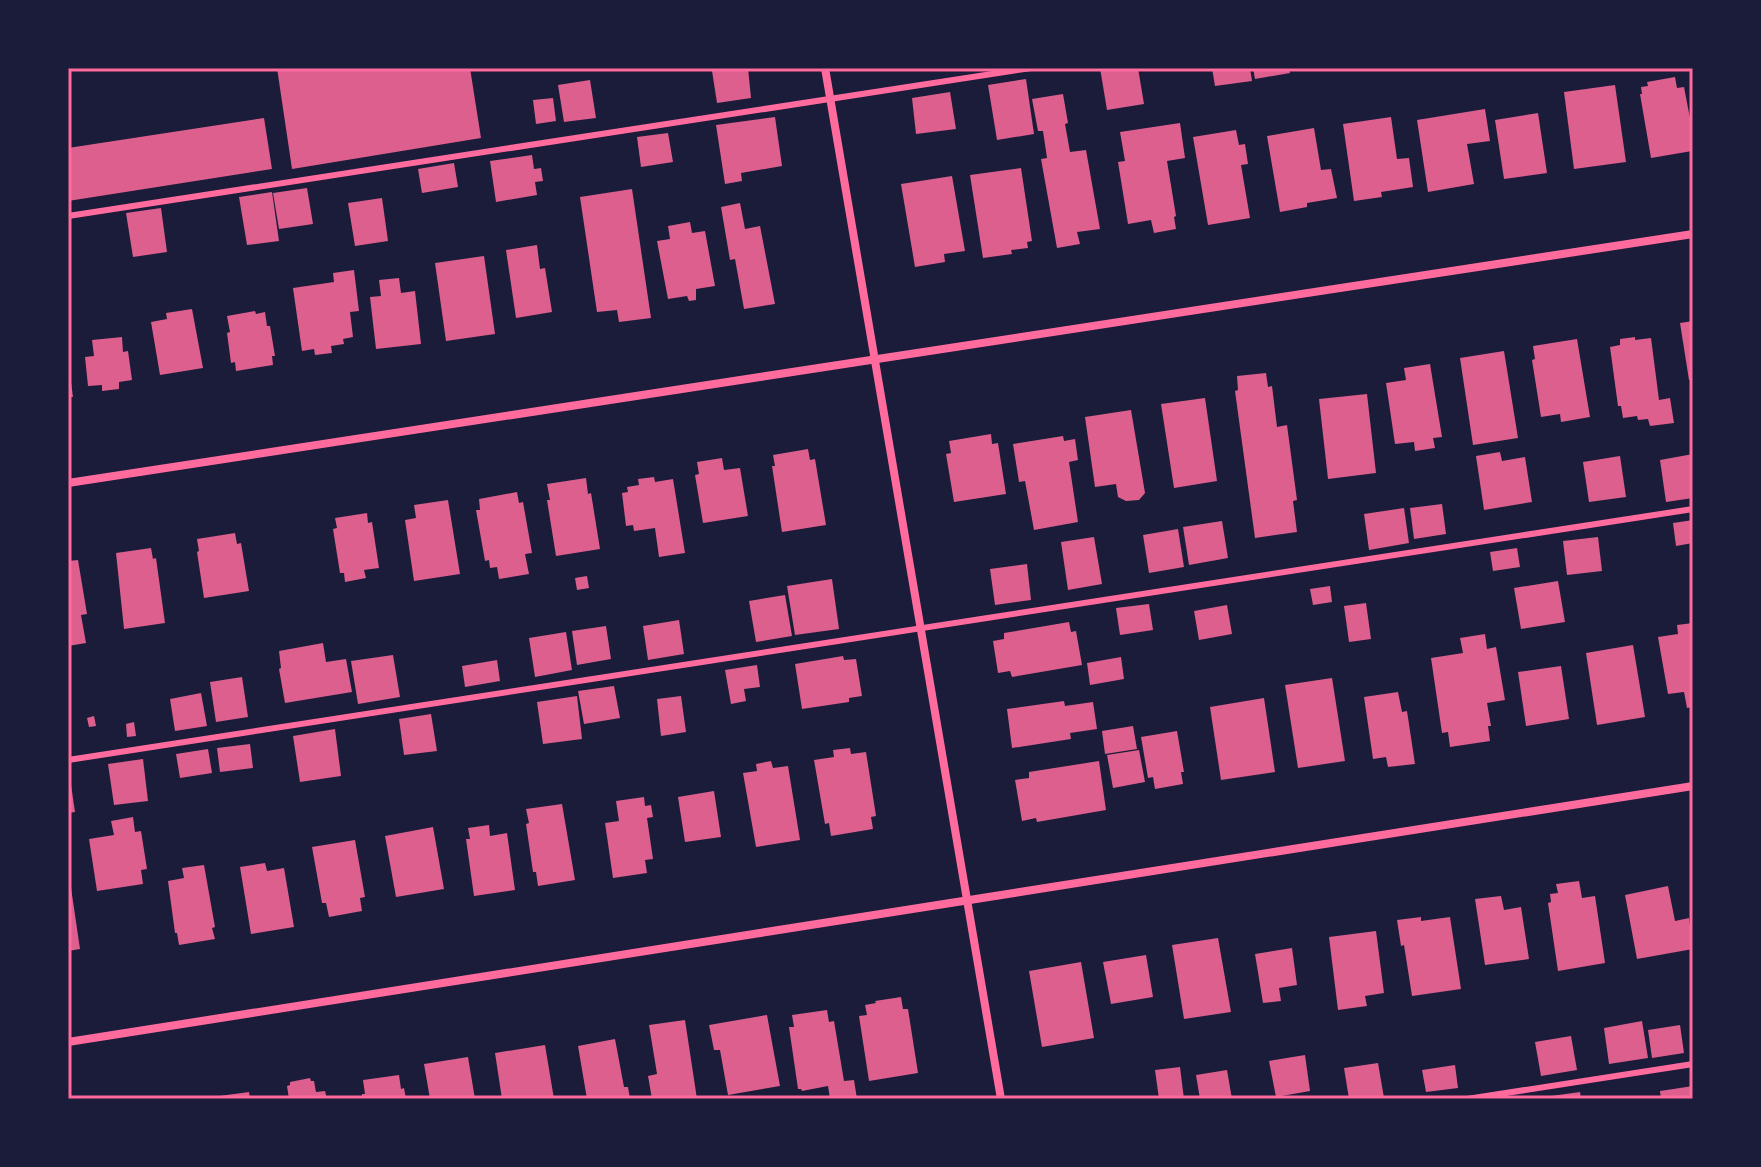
<svg xmlns="http://www.w3.org/2000/svg" width="1761" height="1167" font-family="'Exo 2',sans-serif">
<style>
.building{fill:#dd5f8e}
.lines{fill:none;stroke-linecap:round;stroke-linejoin:round}
.service{stroke:#ff6b9d;stroke-width:6}
.minor{stroke:#ff6b9d;stroke-width:8}
.neatline{fill:none;stroke:#ff6b9d;stroke-width:3}
</style>
<rect width="100%" height="100%" fill="#1b1b3a"/>
<g class="building">
<path d="M 277,68 L 470,68 L 481,138 L 292,169 Z"/>
<path d="M 736,68 L 748,68 L 751,98 L 717,103 L 712,71 Z"/>
<path d="M 1100,68 L 1138,68 L 1144,104 L 1107,110 Z"/>
<path d="M 1212,68 L 1250,68 L 1252,81 L 1215,86 Z"/>
<path d="M 1253,68 L 1289,68 L 1290,73 L 1255,79 Z"/>
<path d="M 1675,77 L 1677,88 L 1684,87 L 1693,134 L 1693,141 L 1690,142 L 1692,151 L 1651,158 L 1640,94 L 1642,94 L 1641,87 L 1648,86 L 1647,82 Z"/>
<path d="M 1026,79 L 1034,134 L 997,140 L 988,85 Z"/>
<path d="M 590,80 L 596,118 L 564,122 L 558,85 Z"/>
<path d="M 1615,85 L 1626,162 L 1574,169 L 1564,92 Z"/>
<path d="M 950,92 L 956,129 L 916,134 L 912,98 Z"/>
<path d="M 1063,94 L 1068,123 L 1065,124 L 1070,152 L 1086,150 L 1100,229 L 1077,232 L 1080,244 L 1057,248 L 1041,159 L 1047,158 L 1043,131 L 1038,131 L 1032,99 Z"/>
<path d="M 553,98 L 556,121 L 536,124 L 533,100 Z"/>
<path d="M 1485,109 L 1490,141 L 1467,144 L 1474,184 L 1428,192 L 1417,120 Z"/>
<path d="M 1538,113 L 1547,173 L 1504,179 L 1495,120 Z"/>
<path d="M 775,117 L 782,166 L 741,173 L 742,181 L 725,184 L 716,125 Z"/>
<path d="M 1391,117 L 1397,159 L 1409,158 L 1413,187 L 1381,192 L 1382,197 L 1354,201 L 1343,124 Z"/>
<path d="M 264,118 L 272,169 L 68,201 L 68,148 Z"/>
<path d="M 1180,123 L 1185,158 L 1167,161 L 1176,216 L 1174,217 L 1176,229 L 1154,233 L 1151,220 L 1128,224 L 1118,162 L 1125,161 L 1120,132 Z"/>
<path d="M 1314,128 L 1321,170 L 1331,169 L 1337,198 L 1307,203 L 1307,207 L 1280,212 L 1267,136 Z"/>
<path d="M 1236,130 L 1239,145 L 1245,144 L 1248,164 L 1241,165 L 1250,218 L 1208,225 L 1193,137 Z"/>
<path d="M 668,133 L 673,162 L 641,167 L 637,137 Z"/>
<path d="M 532,155 L 534,169 L 541,168 L 543,181 L 535,182 L 537,195 L 496,202 L 490,161 Z"/>
<path d="M 454,163 L 458,187 L 422,193 L 418,169 Z"/>
<path d="M 1021,168 L 1032,241 L 1027,242 L 1028,248 L 1011,250 L 1012,254 L 983,258 L 970,175 Z"/>
<path d="M 952,176 L 965,251 L 944,254 L 945,262 L 915,267 L 901,184 Z"/>
<path d="M 307,188 L 313,224 L 279,229 L 273,193 Z"/>
<path d="M 632,189 L 651,318 L 619,322 L 617,310 L 597,312 L 580,197 Z"/>
<path d="M 272,192 L 279,241 L 247,245 L 239,197 Z"/>
<path d="M 382,198 L 388,241 L 355,246 L 348,203 Z"/>
<path d="M 740,203 L 745,229 L 760,226 L 775,304 L 744,309 L 735,259 L 730,260 L 721,207 Z"/>
<path d="M 161,208 L 167,252 L 133,257 L 126,213 Z"/>
<path d="M 690,222 L 692,233 L 705,231 L 715,286 L 696,289 L 696,300 L 689,301 L 687,296 L 668,299 L 657,241 L 670,239 L 668,226 Z"/>
<path d="M 537,245 L 540,269 L 545,268 L 552,312 L 516,318 L 506,250 Z"/>
<path d="M 484,256 L 495,334 L 446,341 L 435,263 Z"/>
<path d="M 354,270 L 359,311 L 350,312 L 353,337 L 343,339 L 344,344 L 331,346 L 332,353 L 315,355 L 314,349 L 302,351 L 293,288 L 334,282 L 333,273 Z"/>
<path d="M 399,278 L 401,293 L 415,291 L 421,344 L 376,349 L 370,297 L 381,296 L 379,280 Z"/>
<path d="M 192,309 L 203,368 L 160,375 L 151,322 L 167,319 L 166,313 Z"/>
<path d="M 255,311 L 256,314 L 265,312 L 267,326 L 270,326 L 275,356 L 272,356 L 273,365 L 236,371 L 235,362 L 231,363 L 227,333 L 230,332 L 227,316 Z"/>
<path d="M 1693,321 L 1693,380 L 1689,380 L 1680,323 Z"/>
<path d="M 122,337 L 123,352 L 128,351 L 132,380 L 119,382 L 119,389 L 102,391 L 102,385 L 88,386 L 85,357 L 94,356 L 92,340 Z"/>
<path d="M 1635,337 L 1635,340 L 1651,338 L 1659,400 L 1670,398 L 1674,423 L 1650,426 L 1648,419 L 1638,420 L 1637,416 L 1623,418 L 1621,406 L 1618,406 L 1610,347 L 1620,345 L 1620,339 Z"/>
<path d="M 1577,339 L 1590,417 L 1561,422 L 1560,414 L 1541,417 L 1532,360 L 1535,359 L 1533,346 Z"/>
<path d="M 1504,351 L 1518,438 L 1473,445 L 1460,358 Z"/>
<path d="M 1430,364 L 1442,437 L 1433,438 L 1435,448 L 1415,451 L 1414,442 L 1395,444 L 1386,383 L 1406,380 L 1404,368 Z"/>
<path d="M 1266,373 L 1268,387 L 1272,386 L 1277,427 L 1287,425 L 1297,500 L 1293,501 L 1297,532 L 1255,538 L 1235,391 L 1238,390 L 1237,376 Z"/>
<path d="M 68,375 L 70,375 L 73,397 L 68,397 Z"/>
<path d="M 1367,394 L 1376,473 L 1328,479 L 1319,399 Z"/>
<path d="M 1205,398 L 1217,481 L 1174,488 L 1161,404 Z"/>
<path d="M 1131,410 L 1145,493 L 1139,500 L 1126,501 L 1118,497 L 1116,484 L 1095,487 L 1085,417 Z"/>
<path d="M 991,434 L 992,444 L 998,443 L 1006,494 L 954,502 L 946,454 L 951,453 L 949,441 Z"/>
<path d="M 1063,436 L 1064,441 L 1075,439 L 1078,460 L 1069,462 L 1078,522 L 1034,530 L 1025,481 L 1019,482 L 1013,444 Z"/>
<path d="M 808,449 L 810,460 L 815,459 L 826,525 L 782,532 L 772,466 L 775,466 L 773,455 Z"/>
<path d="M 1500,452 L 1502,461 L 1525,457 L 1532,502 L 1484,510 L 1476,456 Z"/>
<path d="M 1693,454 L 1693,498 L 1666,502 L 1660,460 Z"/>
<path d="M 1620,456 L 1626,497 L 1589,502 L 1583,462 Z"/>
<path d="M 722,458 L 724,470 L 740,468 L 748,516 L 703,523 L 695,475 L 699,474 L 697,462 Z"/>
<path d="M 654,477 L 655,482 L 673,479 L 685,553 L 659,557 L 655,528 L 634,531 L 633,525 L 626,526 L 622,493 L 628,492 L 627,487 L 639,485 L 638,479 Z"/>
<path d="M 586,478 L 588,494 L 591,493 L 600,549 L 556,556 L 547,500 L 550,500 L 547,484 Z"/>
<path d="M 517,492 L 519,503 L 523,502 L 532,553 L 525,554 L 529,574 L 499,579 L 497,567 L 490,568 L 489,560 L 485,561 L 476,510 L 480,510 L 479,499 Z"/>
<path d="M 448,500 L 460,574 L 414,581 L 405,520 L 416,518 L 414,505 Z"/>
<path d="M 1442,504 L 1446,534 L 1414,539 L 1410,508 Z"/>
<path d="M 1404,508 L 1409,543 L 1369,550 L 1364,514 Z"/>
<path d="M 367,513 L 368,523 L 372,522 L 379,568 L 364,570 L 366,578 L 345,582 L 344,573 L 340,573 L 333,529 L 337,528 L 335,518 Z"/>
<path d="M 1693,520 L 1693,543 L 1676,546 L 1673,523 Z"/>
<path d="M 1222,521 L 1228,558 L 1189,565 L 1183,527 Z"/>
<path d="M 1178,529 L 1184,567 L 1149,573 L 1143,535 Z"/>
<path d="M 235,533 L 237,544 L 241,543 L 249,591 L 204,598 L 197,552 L 199,551 L 197,539 Z"/>
<path d="M 1094,537 L 1102,584 L 1068,590 L 1061,542 Z"/>
<path d="M 1598,537 L 1602,571 L 1567,575 L 1563,541 Z"/>
<path d="M 151,548 L 153,559 L 156,558 L 165,623 L 124,629 L 116,553 Z"/>
<path d="M 1517,548 L 1520,567 L 1493,571 L 1490,552 Z"/>
<path d="M 78,560 L 87,614 L 81,615 L 86,643 L 68,646 L 68,561 Z"/>
<path d="M 1027,564 L 1031,600 L 995,605 L 990,569 Z"/>
<path d="M 587,576 L 589,588 L 577,590 L 575,578 Z"/>
<path d="M 832,579 L 839,629 L 795,635 L 787,586 Z"/>
<path d="M 1558,581 L 1565,622 L 1521,629 L 1514,588 Z"/>
<path d="M 1330,586 L 1332,602 L 1313,605 L 1310,589 Z"/>
<path d="M 785,595 L 792,636 L 756,642 L 749,601 Z"/>
<path d="M 1366,603 L 1371,639 L 1349,642 L 1344,606 Z"/>
<path d="M 1149,604 L 1153,630 L 1120,635 L 1116,608 Z"/>
<path d="M 1227,605 L 1232,634 L 1199,640 L 1194,611 Z"/>
<path d="M 679,620 L 684,654 L 648,660 L 643,626 Z"/>
<path d="M 1069,622 L 1071,632 L 1076,631 L 1082,665 L 1012,677 L 1010,671 L 998,673 L 993,641 L 1004,639 L 1004,633 Z"/>
<path d="M 1693,623 L 1693,707 L 1687,708 L 1684,692 L 1668,694 L 1658,637 L 1678,634 L 1677,625 Z"/>
<path d="M 606,626 L 611,659 L 577,665 L 572,631 Z"/>
<path d="M 566,632 L 572,670 L 535,677 L 529,638 Z"/>
<path d="M 1485,634 L 1487,649 L 1496,647 L 1505,700 L 1487,703 L 1491,726 L 1488,726 L 1490,741 L 1450,747 L 1448,732 L 1442,733 L 1431,658 L 1463,653 L 1460,638 Z"/>
<path d="M 323,643 L 326,662 L 346,659 L 352,692 L 285,703 L 279,669 L 281,668 L 279,651 Z"/>
<path d="M 1633,645 L 1645,717 L 1597,725 L 1586,653 Z"/>
<path d="M 393,655 L 400,697 L 358,704 L 351,661 Z"/>
<path d="M 843,656 L 844,660 L 856,659 L 862,696 L 849,698 L 849,702 L 802,709 L 795,664 Z"/>
<path d="M 1121,657 L 1124,679 L 1090,685 L 1087,663 Z"/>
<path d="M 497,660 L 500,681 L 465,687 L 462,666 Z"/>
<path d="M 757,665 L 760,687 L 744,689 L 746,701 L 731,704 L 725,670 Z"/>
<path d="M 1561,666 L 1569,719 L 1526,726 L 1518,672 Z"/>
<path d="M 242,677 L 248,717 L 216,722 L 210,682 Z"/>
<path d="M 1332,678 L 1345,761 L 1298,768 L 1285,685 Z"/>
<path d="M 614,686 L 620,718 L 584,724 L 578,691 Z"/>
<path d="M 1398,692 L 1402,712 L 1407,711 L 1415,764 L 1388,767 L 1386,757 L 1373,759 L 1364,697 Z"/>
<path d="M 201,693 L 207,726 L 175,731 L 170,699 Z"/>
<path d="M 577,696 L 582,739 L 543,744 L 537,702 Z"/>
<path d="M 681,696 L 686,732 L 661,736 L 657,699 Z"/>
<path d="M 1264,698 L 1275,772 L 1221,780 L 1210,707 Z"/>
<path d="M 1064,701 L 1065,706 L 1093,702 L 1097,729 L 1070,733 L 1071,739 L 1012,748 L 1007,709 Z"/>
<path d="M 431,714 L 437,751 L 404,755 L 399,719 Z"/>
<path d="M 94,716 L 96,726 L 89,727 L 87,718 Z"/>
<path d="M 134,722 L 136,736 L 127,737 L 126,724 Z"/>
<path d="M 1133,726 L 1137,749 L 1105,754 L 1102,731 Z"/>
<path d="M 335,729 L 341,776 L 300,782 L 293,736 Z"/>
<path d="M 1177,731 L 1184,772 L 1181,772 L 1183,784 L 1155,789 L 1153,777 L 1148,778 L 1141,737 Z"/>
<path d="M 250,744 L 253,768 L 220,772 L 217,748 Z"/>
<path d="M 850,748 L 851,754 L 866,752 L 876,816 L 871,817 L 873,829 L 831,836 L 829,823 L 825,824 L 814,760 L 834,757 L 833,750 Z"/>
<path d="M 208,749 L 212,773 L 180,778 L 176,754 Z"/>
<path d="M 1139,750 L 1145,782 L 1113,788 L 1107,755 Z"/>
<path d="M 143,759 L 148,801 L 114,805 L 108,764 Z"/>
<path d="M 771,761 L 773,768 L 788,766 L 800,840 L 756,847 L 743,773 L 757,771 L 756,764 Z"/>
<path d="M 1099,761 L 1106,810 L 1037,822 L 1036,818 L 1022,821 L 1015,780 L 1029,778 L 1029,772 Z"/>
<path d="M 68,778 L 70,778 L 75,812 L 68,813 Z"/>
<path d="M 714,791 L 721,837 L 685,842 L 678,797 Z"/>
<path d="M 644,797 L 645,806 L 651,805 L 653,817 L 647,818 L 653,859 L 645,860 L 647,873 L 613,878 L 605,823 L 619,821 L 616,801 Z"/>
<path d="M 562,804 L 575,880 L 538,886 L 536,872 L 533,872 L 526,824 L 529,823 L 526,809 Z"/>
<path d="M 133,817 L 135,832 L 141,831 L 147,869 L 141,870 L 143,884 L 97,891 L 89,839 L 114,835 L 111,821 Z"/>
<path d="M 489,825 L 490,836 L 507,833 L 515,890 L 474,896 L 466,839 L 470,839 L 468,828 Z"/>
<path d="M 433,827 L 444,889 L 396,897 L 385,836 Z"/>
<path d="M 355,840 L 365,897 L 360,898 L 362,911 L 329,917 L 326,903 L 322,903 L 312,847 Z"/>
<path d="M 265,863 L 267,871 L 284,868 L 294,927 L 251,934 L 240,867 Z"/>
<path d="M 204,865 L 215,927 L 212,928 L 215,939 L 179,945 L 177,933 L 175,933 L 168,881 L 184,878 L 182,868 Z"/>
<path d="M 68,881 L 70,881 L 80,949 L 68,951 Z"/>
<path d="M 1579,881 L 1582,898 L 1595,896 L 1605,963 L 1558,971 L 1548,903 L 1551,902 L 1550,894 L 1558,893 L 1556,884 Z"/>
<path d="M 1668,886 L 1675,921 L 1689,918 L 1693,949 L 1637,959 L 1625,895 Z"/>
<path d="M 1501,896 L 1504,910 L 1521,907 L 1529,959 L 1485,965 L 1475,899 Z"/>
<path d="M 1421,917 L 1421,921 L 1450,917 L 1461,989 L 1412,996 L 1404,945 L 1401,946 L 1397,920 Z"/>
<path d="M 1376,931 L 1384,993 L 1365,996 L 1367,1006 L 1338,1010 L 1329,937 Z"/>
<path d="M 1218,938 L 1231,1012 L 1184,1019 L 1172,945 Z"/>
<path d="M 1292,948 L 1297,985 L 1279,988 L 1281,1001 L 1263,1003 L 1255,954 Z"/>
<path d="M 1146,955 L 1153,997 L 1111,1004 L 1103,962 Z"/>
<path d="M 1081,962 L 1094,1038 L 1042,1047 L 1029,971 Z"/>
<path d="M 901,997 L 903,1009 L 908,1009 L 918,1073 L 869,1081 L 859,1016 L 867,1015 L 865,1005 L 876,1003 L 875,1001 Z"/>
<path d="M 827,1010 L 829,1022 L 834,1021 L 844,1081 L 854,1080 L 857,1099 L 830,1099 L 828,1086 L 802,1091 L 801,1089 L 798,1089 L 789,1027 L 794,1027 L 792,1015 Z"/>
<path d="M 767,1015 L 780,1086 L 728,1095 L 720,1050 L 714,1050 L 709,1025 Z"/>
<path d="M 685,1020 L 697,1099 L 652,1099 L 648,1076 L 657,1074 L 649,1025 Z"/>
<path d="M 1642,1021 L 1648,1058 L 1609,1064 L 1604,1028 Z"/>
<path d="M 1680,1025 L 1684,1053 L 1652,1058 L 1648,1030 Z"/>
<path d="M 1571,1036 L 1577,1070 L 1541,1076 L 1535,1042 Z"/>
<path d="M 615,1039 L 624,1087 L 628,1087 L 630,1099 L 587,1099 L 578,1046 Z"/>
<path d="M 545,1045 L 554,1099 L 502,1099 L 495,1053 Z"/>
<path d="M 1305,1055 L 1310,1091 L 1276,1097 L 1269,1061 Z"/>
<path d="M 468,1057 L 475,1099 L 430,1099 L 424,1064 Z"/>
<path d="M 1378,1063 L 1384,1098 L 1349,1099 L 1344,1068 Z"/>
<path d="M 1455,1065 L 1458,1088 L 1426,1092 L 1422,1070 Z"/>
<path d="M 1180,1067 L 1184,1099 L 1159,1099 L 1155,1070 Z"/>
<path d="M 1227,1070 L 1232,1099 L 1200,1099 L 1196,1075 Z"/>
<path d="M 399,1075 L 401,1089 L 404,1088 L 406,1099 L 362,1099 L 362,1094 L 365,1094 L 363,1080 Z"/>
<path d="M 310,1078 L 311,1081 L 314,1081 L 316,1092 L 325,1091 L 327,1099 L 289,1099 L 287,1086 L 290,1085 L 290,1082 Z"/>
<path d="M 1693,1086 L 1693,1099 L 1661,1099 L 1660,1091 Z"/>
<path d="M 249,1092 L 250,1099 L 213,1099 L 212,1097 Z"/>
<path d="M 1580,1092 L 1581,1099 L 1544,1099 L 1544,1097 Z"/>
</g>
<g class="lines">
<g class="service">
<path d="M 68,216 L 1031,68"/>
<path d="M 68,760 L 1693,509"/>
<path d="M 1467,1099 L 1693,1064"/>
</g>
<g class="minor">
<path d="M 825,68 L 1001,1099"/>
<path d="M 68,483 L 1693,234"/>
<path d="M 68,1042 L 1693,786"/>
</g>
</g>
<rect width="1761" height="1167" fill="none" stroke="#1b1b3a" stroke-width="140"/>
<rect x="70" y="70" width="1621" height="1027" class="neatline"/>
</svg>
